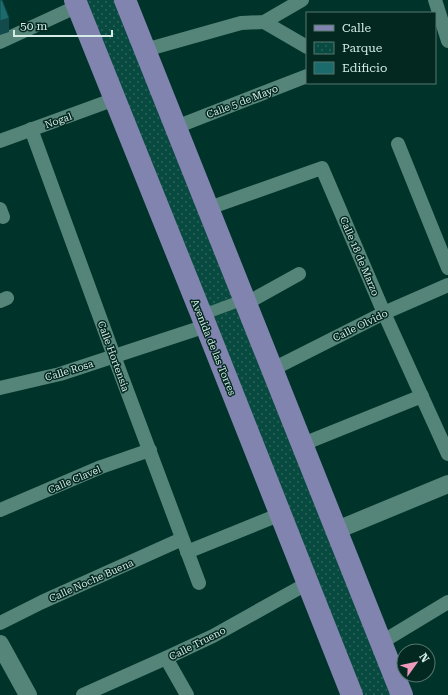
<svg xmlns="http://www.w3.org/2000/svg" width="448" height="695" font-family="'Roboto Serif',serif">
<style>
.park{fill:url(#park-dots)}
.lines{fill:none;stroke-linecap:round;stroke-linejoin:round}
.pedestrian{stroke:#558478;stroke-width:11}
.minor{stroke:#558478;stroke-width:14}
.tertiary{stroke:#558478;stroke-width:18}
.primary{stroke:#8084af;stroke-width:22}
.shaded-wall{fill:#134a4c}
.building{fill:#1b6a6c;stroke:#134a4c}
.labels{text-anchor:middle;stroke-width:3;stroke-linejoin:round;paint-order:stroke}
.street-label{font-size:10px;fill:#d4ece5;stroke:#022820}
</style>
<defs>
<pattern id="park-dots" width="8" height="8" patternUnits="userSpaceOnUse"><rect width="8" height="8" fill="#084a3f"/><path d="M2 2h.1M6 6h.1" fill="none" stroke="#2b645b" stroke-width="1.8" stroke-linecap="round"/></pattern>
</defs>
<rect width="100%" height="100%" fill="#00332a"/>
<path class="park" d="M 80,0 L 117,0 L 391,695 L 355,695 Z"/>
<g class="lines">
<path class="pedestrian" d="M 202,315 L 245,299"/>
<g class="minor">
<path d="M 435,0 L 448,41"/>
<path d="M 264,22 L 307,47"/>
<path d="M 0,42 L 78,6"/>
<path d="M 145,50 L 241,23 L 264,22 L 302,0"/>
<path d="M 176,127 L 307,76"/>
<path d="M 31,129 L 114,356 L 199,583"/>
<path d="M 0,141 L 115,99"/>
<path d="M 398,144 L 448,268"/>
<path d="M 209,208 L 322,168 L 384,313 L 448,454"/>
<path d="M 0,209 L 3,217"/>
<path d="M 0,301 L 7,298"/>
<path d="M 247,303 L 299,274"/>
<path d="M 273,369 L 384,313 L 448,285"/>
<path d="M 0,388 L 60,374 L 206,326"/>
<path d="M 303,444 L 422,396"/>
<path d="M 0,510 L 101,467 L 150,450"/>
<path d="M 187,552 L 281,514"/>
<path d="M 0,623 L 42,602 L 182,539"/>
<path d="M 382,642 L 448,602"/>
<path d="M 166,658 L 187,695"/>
<path d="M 83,695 L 166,658 L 213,636 L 308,583"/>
</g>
<g class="tertiary">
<path d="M 337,530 L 448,484"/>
<path d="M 0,644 L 28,695"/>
</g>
<g class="primary">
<path d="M 75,0 L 206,326 L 352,695"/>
<path d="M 125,0 L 402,695"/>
</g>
</g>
<path class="shaded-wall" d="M 9,18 L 9,32 L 0,35 L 0,21 Z"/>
<path class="building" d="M 0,0 L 2,0 L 9,18 L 0,21 Z"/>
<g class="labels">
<g class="street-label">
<text transform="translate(242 101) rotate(-21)" y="4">Calle 5 de Mayo</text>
<text transform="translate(58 120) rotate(-20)" y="4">Nogal</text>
<text transform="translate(360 256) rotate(67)" y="4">Calle 18 de Marzo</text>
<text transform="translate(360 325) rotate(-26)" y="4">Calle Olvido</text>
<text transform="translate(214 347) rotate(68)" y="4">Avenida de las Torres</text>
<text transform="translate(114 356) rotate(70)" y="4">Calle Hortensia</text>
<text transform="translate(69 370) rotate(-17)" y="4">Calle Rosa</text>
<text transform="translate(74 479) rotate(-23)" y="4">Calle Clavel</text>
<text transform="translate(91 580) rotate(-24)" y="4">Calle Noche Buena</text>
<text transform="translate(197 643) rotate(-27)" y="4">Calle Trueno</text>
</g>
</g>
<rect x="306" y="12" width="130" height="72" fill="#022820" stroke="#56766f"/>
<rect x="314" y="25" width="20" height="6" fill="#8084af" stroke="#56766f"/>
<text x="342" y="32" font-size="12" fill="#d4ece5">Calle</text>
<rect x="314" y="42" width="20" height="12" fill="url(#park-dots)" stroke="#56766f"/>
<text x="342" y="52" font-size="12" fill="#d4ece5">Parque</text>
<rect x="314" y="62" width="20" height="12" fill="#1b6a6c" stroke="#56766f"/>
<text x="342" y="72" font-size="12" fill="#d4ece5">Edificio</text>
<g transform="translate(416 663) rotate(57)"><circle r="19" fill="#022820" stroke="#56766f"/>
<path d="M0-3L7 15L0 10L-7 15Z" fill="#ef9ab9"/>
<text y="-6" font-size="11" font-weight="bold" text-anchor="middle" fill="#d4ece5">N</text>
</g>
<path d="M14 30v6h98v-6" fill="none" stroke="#d4ece5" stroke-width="2"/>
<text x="20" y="30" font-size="12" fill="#d4ece5" stroke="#022820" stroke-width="3" paint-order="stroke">50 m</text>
</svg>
